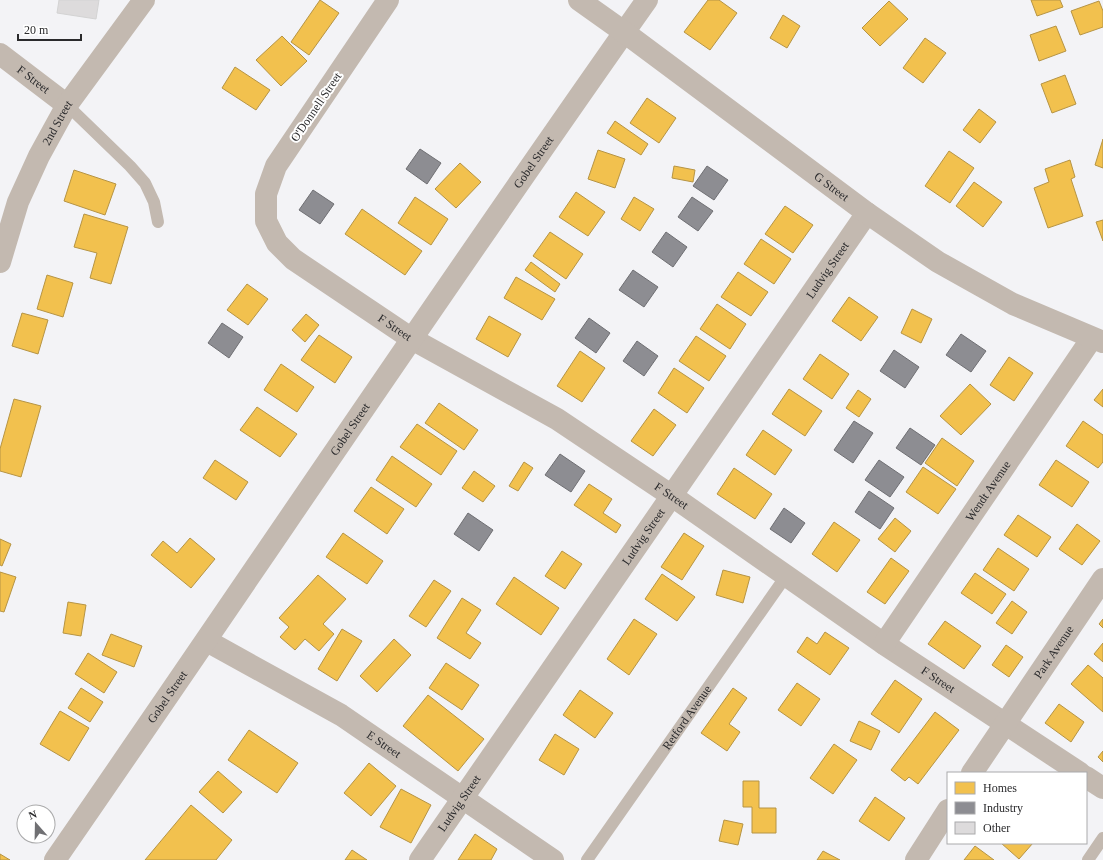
<svg xmlns="http://www.w3.org/2000/svg" width="1103" height="860" font-family="Georgia,serif">
<style>
.homes{fill:#f2c14e;stroke:#b69444}
.industry{fill:#8d8d92;stroke:#6f6f73}
.building{fill:#dddbdc;stroke:#d3d3d3}
.lines{fill:none;stroke-linecap:round;stroke-linejoin:round}
.service{stroke:#c3b9b0;stroke-width:12}
.minor{stroke:#c3b9b0;stroke-width:22}
.tertiary{stroke:#c3b9b0;stroke-width:22}
.labels{text-anchor:middle;stroke-width:4;stroke-linejoin:round;paint-order:stroke}
.street-label{font-size:12px;fill:#2a2a2c;stroke:#fff}
</style>
<rect width="100%" height="100%" fill="#f3f3f6"/>
<g class="homes">
<path d="M 320,0 L 339,13 L 309,55 L 291,42 Z"/>
<path d="M 708,0 L 719,0 L 737,13 L 710,50 L 684,32 Z"/>
<path d="M 1031,0 L 1060,0 L 1063,7 L 1037,16 Z"/>
<path d="M 889,1 L 908,19 L 880,46 L 862,28 Z"/>
<path d="M 1099,1 L 1103,11 L 1103,27 L 1080,35 L 1071,11 Z"/>
<path d="M 783,15 L 800,26 L 787,48 L 770,38 Z"/>
<path d="M 1056,26 L 1066,51 L 1039,61 L 1030,35 Z"/>
<path d="M 282,36 L 307,61 L 281,86 L 256,60 Z"/>
<path d="M 925,38 L 946,53 L 923,83 L 903,68 Z"/>
<path d="M 235,67 L 270,90 L 256,110 L 222,88 Z"/>
<path d="M 1065,75 L 1076,104 L 1052,113 L 1041,84 Z"/>
<path d="M 647,98 L 676,118 L 659,143 L 630,123 Z"/>
<path d="M 979,109 L 996,122 L 980,143 L 963,130 Z"/>
<path d="M 615,121 L 648,144 L 641,155 L 607,133 Z"/>
<path d="M 1103,139 L 1103,168 L 1095,165 Z"/>
<path d="M 598,150 L 625,159 L 615,188 L 588,179 Z"/>
<path d="M 949,151 L 974,168 L 950,203 L 925,186 Z"/>
<path d="M 1070,160 L 1075,177 L 1071,179 L 1083,216 L 1048,228 L 1034,188 L 1049,182 L 1045,169 Z"/>
<path d="M 460,163 L 481,182 L 456,208 L 435,189 Z"/>
<path d="M 674,166 L 695,170 L 693,182 L 672,178 Z"/>
<path d="M 74,170 L 116,184 L 105,215 L 64,201 Z"/>
<path d="M 974,182 L 1002,202 L 983,227 L 956,206 Z"/>
<path d="M 576,192 L 605,212 L 588,236 L 559,217 Z"/>
<path d="M 415,197 L 448,219 L 431,245 L 398,223 Z"/>
<path d="M 634,197 L 654,209 L 640,231 L 621,219 Z"/>
<path d="M 785,206 L 813,225 L 793,253 L 765,234 Z"/>
<path d="M 362,209 L 422,251 L 405,275 L 345,234 Z"/>
<path d="M 84,214 L 128,227 L 111,284 L 90,278 L 97,253 L 74,247 Z"/>
<path d="M 1103,220 L 1103,241 L 1096,222 Z"/>
<path d="M 550,232 L 583,254 L 566,279 L 533,256 Z"/>
<path d="M 761,239 L 791,259 L 774,284 L 744,264 Z"/>
<path d="M 531,262 L 560,284 L 555,292 L 525,270 Z"/>
<path d="M 738,272 L 768,292 L 751,316 L 721,297 Z"/>
<path d="M 47,275 L 73,283 L 63,317 L 37,309 Z"/>
<path d="M 516,277 L 555,299 L 542,320 L 504,298 Z"/>
<path d="M 247,284 L 268,299 L 248,325 L 227,310 Z"/>
<path d="M 849,297 L 878,317 L 861,341 L 832,321 Z"/>
<path d="M 717,304 L 746,324 L 730,349 L 700,329 Z"/>
<path d="M 912,309 L 932,319 L 921,343 L 901,333 Z"/>
<path d="M 22,313 L 48,320 L 38,354 L 12,346 Z"/>
<path d="M 306,314 L 319,325 L 305,342 L 292,330 Z"/>
<path d="M 489,316 L 521,334 L 508,357 L 476,339 Z"/>
<path d="M 319,335 L 352,357 L 335,383 L 301,360 Z"/>
<path d="M 696,336 L 726,356 L 709,381 L 679,361 Z"/>
<path d="M 580,351 L 605,368 L 582,402 L 557,386 Z"/>
<path d="M 820,354 L 849,374 L 832,399 L 803,379 Z"/>
<path d="M 1009,357 L 1033,373 L 1014,401 L 990,385 Z"/>
<path d="M 281,364 L 314,387 L 297,412 L 264,390 Z"/>
<path d="M 674,368 L 704,388 L 687,413 L 658,393 Z"/>
<path d="M 970,384 L 991,404 L 961,435 L 940,416 Z"/>
<path d="M 789,389 L 822,411 L 805,436 L 772,414 Z"/>
<path d="M 1103,389 L 1103,407 L 1094,400 Z"/>
<path d="M 858,390 L 871,399 L 859,417 L 846,408 Z"/>
<path d="M 14,399 L 41,406 L 21,477 L 0,471 L 0,449 Z"/>
<path d="M 439,403 L 478,430 L 464,450 L 425,423 Z"/>
<path d="M 257,407 L 297,434 L 280,457 L 240,430 Z"/>
<path d="M 654,409 L 676,425 L 653,456 L 631,441 Z"/>
<path d="M 1083,421 L 1103,435 L 1103,462 L 1098,468 L 1066,446 Z"/>
<path d="M 417,424 L 457,451 L 441,475 L 400,447 Z"/>
<path d="M 763,430 L 792,450 L 775,475 L 746,455 Z"/>
<path d="M 942,438 L 974,461 L 957,486 L 925,463 Z"/>
<path d="M 392,456 L 432,484 L 416,507 L 376,480 Z"/>
<path d="M 215,460 L 248,482 L 236,500 L 203,478 Z"/>
<path d="M 1056,460 L 1089,482 L 1072,507 L 1039,485 Z"/>
<path d="M 524,462 L 533,468 L 518,491 L 509,486 Z"/>
<path d="M 923,467 L 956,489 L 938,514 L 906,492 Z"/>
<path d="M 734,468 L 772,494 L 755,519 L 717,494 Z"/>
<path d="M 474,471 L 495,486 L 483,502 L 462,488 Z"/>
<path d="M 589,484 L 612,499 L 603,513 L 621,525 L 616,533 L 574,505 Z"/>
<path d="M 371,487 L 404,509 L 387,534 L 354,511 Z"/>
<path d="M 1018,515 L 1051,537 L 1037,557 L 1004,535 Z"/>
<path d="M 895,518 L 911,531 L 895,552 L 878,539 Z"/>
<path d="M 834,522 L 860,540 L 837,572 L 812,554 Z"/>
<path d="M 1077,524 L 1100,541 L 1082,565 L 1059,549 Z"/>
<path d="M 343,533 L 383,561 L 367,584 L 326,557 Z"/>
<path d="M 684,533 L 704,546 L 682,580 L 661,567 Z"/>
<path d="M 190,538 L 215,559 L 191,588 L 151,555 L 163,541 L 177,553 Z"/>
<path d="M 0,539 L 11,544 L 2,566 L 0,565 Z"/>
<path d="M 998,548 L 1029,569 L 1014,591 L 983,570 Z"/>
<path d="M 562,551 L 582,564 L 565,589 L 545,576 Z"/>
<path d="M 891,558 L 909,571 L 885,604 L 867,592 Z"/>
<path d="M 723,570 L 750,577 L 743,603 L 716,595 Z"/>
<path d="M 0,572 L 16,577 L 4,612 L 0,611 Z"/>
<path d="M 975,573 L 1006,594 L 992,614 L 961,593 Z"/>
<path d="M 662,574 L 695,597 L 677,621 L 645,599 Z"/>
<path d="M 318,575 L 346,599 L 323,624 L 334,634 L 319,651 L 305,639 L 295,650 L 280,637 L 289,627 L 279,618 Z"/>
<path d="M 514,577 L 559,608 L 541,635 L 496,604 Z"/>
<path d="M 434,580 L 451,591 L 426,627 L 409,616 Z"/>
<path d="M 462,598 L 481,610 L 466,633 L 481,643 L 470,659 L 437,638 Z"/>
<path d="M 1012,601 L 1027,612 L 1012,634 L 996,623 Z"/>
<path d="M 68,602 L 86,605 L 81,636 L 63,633 Z"/>
<path d="M 634,619 L 657,634 L 629,675 L 607,659 Z"/>
<path d="M 1103,619 L 1103,628 L 1099,624 Z"/>
<path d="M 945,621 L 981,646 L 964,669 L 928,644 Z"/>
<path d="M 342,629 L 362,641 L 337,681 L 318,669 Z"/>
<path d="M 825,632 L 849,648 L 830,675 L 797,652 L 807,637 L 817,644 Z"/>
<path d="M 111,634 L 142,646 L 134,667 L 102,655 Z"/>
<path d="M 394,639 L 411,655 L 377,692 L 360,676 Z"/>
<path d="M 1103,643 L 1103,662 L 1094,654 Z"/>
<path d="M 1006,645 L 1023,657 L 1009,677 L 992,665 Z"/>
<path d="M 88,653 L 117,672 L 104,693 L 75,674 Z"/>
<path d="M 446,663 L 479,685 L 462,710 L 429,688 Z"/>
<path d="M 1088,665 L 1103,678 L 1103,712 L 1071,684 Z"/>
<path d="M 895,680 L 922,699 L 899,733 L 871,714 Z"/>
<path d="M 797,683 L 820,699 L 801,726 L 778,710 Z"/>
<path d="M 81,688 L 103,702 L 90,722 L 68,708 Z"/>
<path d="M 733,688 L 747,698 L 729,724 L 740,732 L 727,751 L 701,733 Z"/>
<path d="M 580,690 L 613,713 L 595,738 L 563,715 Z"/>
<path d="M 428,695 L 484,739 L 458,771 L 403,726 Z"/>
<path d="M 1059,704 L 1084,722 L 1071,742 L 1045,723 Z"/>
<path d="M 60,711 L 89,728 L 69,761 L 40,744 Z"/>
<path d="M 935,712 L 959,730 L 918,784 L 909,777 L 905,781 L 891,770 Z"/>
<path d="M 859,721 L 880,731 L 871,750 L 850,741 Z"/>
<path d="M 249,730 L 298,763 L 277,793 L 228,760 Z"/>
<path d="M 555,734 L 579,749 L 564,775 L 539,760 Z"/>
<path d="M 834,744 L 857,760 L 833,794 L 810,778 Z"/>
<path d="M 1103,751 L 1103,762 L 1098,757 Z"/>
<path d="M 369,763 L 396,786 L 371,816 L 344,793 Z"/>
<path d="M 218,771 L 242,792 L 223,813 L 199,792 Z"/>
<path d="M 743,781 L 759,781 L 759,808 L 776,808 L 776,833 L 752,833 L 752,807 L 743,807 Z"/>
<path d="M 401,789 L 431,805 L 411,843 L 380,827 Z"/>
<path d="M 875,797 L 905,818 L 889,841 L 859,821 Z"/>
<path d="M 191,805 L 232,840 L 216,860 L 145,860 Z"/>
<path d="M 724,820 L 743,824 L 738,845 L 719,841 Z"/>
<path d="M 475,834 L 497,849 L 491,860 L 458,860 Z"/>
<path d="M 1001,843 L 1033,843 L 1019,859 Z"/>
<path d="M 975,846 L 994,860 L 964,860 Z"/>
<path d="M 352,850 L 367,860 L 345,860 Z"/>
<path d="M 823,851 L 840,860 L 817,860 Z"/>
<path d="M 0,854 L 10,860 L 0,860 Z"/>
</g>
<g class="industry">
<path d="M 420,149 L 441,163 L 427,184 L 406,169 Z"/>
<path d="M 707,166 L 728,180 L 714,200 L 693,186 Z"/>
<path d="M 313,190 L 334,204 L 320,224 L 299,210 Z"/>
<path d="M 692,197 L 713,211 L 698,231 L 678,217 Z"/>
<path d="M 666,232 L 687,247 L 673,267 L 652,252 Z"/>
<path d="M 633,270 L 658,287 L 644,307 L 619,290 Z"/>
<path d="M 589,318 L 610,333 L 596,353 L 575,338 Z"/>
<path d="M 222,323 L 243,337 L 229,358 L 208,343 Z"/>
<path d="M 961,334 L 986,351 L 971,372 L 946,355 Z"/>
<path d="M 637,341 L 658,356 L 644,376 L 623,361 Z"/>
<path d="M 894,350 L 919,367 L 905,388 L 880,371 Z"/>
<path d="M 854,421 L 873,433 L 853,463 L 834,450 Z"/>
<path d="M 910,428 L 935,445 L 921,465 L 896,448 Z"/>
<path d="M 560,454 L 585,471 L 571,492 L 545,475 Z"/>
<path d="M 879,460 L 904,477 L 890,497 L 865,480 Z"/>
<path d="M 869,491 L 894,508 L 880,529 L 855,512 Z"/>
<path d="M 784,508 L 805,523 L 791,543 L 770,529 Z"/>
<path d="M 468,513 L 493,530 L 479,551 L 454,534 Z"/>
</g>
<path class="building" d="M 59,0 L 99,0 L 96,19 L 57,13 Z"/>
<g class="lines">
<g class="service">
<path d="M 67,105 L 130,166 L 145,183 L 154,202 L 158,222"/>
<path id="s1" d="M 587,860 L 786,576"/>
<path d="M 1088,860 L 1103,838"/>
</g>
<g class="minor">
<path id="s2" d="M 388,0 L 276,166 L 266,194 L 266,221 L 277,243 L 293,259 L 412,339 L 557,419 L 672,496 L 884,644 L 1080,773"/>
<path id="s3" d="M 207,641 L 341,715 L 553,860"/>
<path id="s4" d="M 884,644 L 1092,338"/>
<path id="s5" d="M 972,773 L 1103,579"/>
<path d="M 1086,777 L 1103,788"/>
<path id="s6" d="M 55,860 C 253,574 446,284 647,0"/>
<path id="s7" d="M 420,860 L 867,213"/>
<path d="M 916,860 L 948,810"/>
</g>
<g class="tertiary">
<path id="s8" d="M 579,0 L 624,32 L 867,213 L 938,262 L 1013,304 L 1103,342"/>
<path id="s9" d="M 0,54 L 67,105"/>
<path id="s10" d="M 0,262 L 18,202 L 39,156 L 67,105 L 144,0"/>
</g>
</g>
<g class="labels">
<g class="street-label">
<text dy="4" stroke="none"><textPath href="#s9" startOffset="42">F Street</textPath></text>
<text transform="translate(316 107) rotate(-56)" y="4">O'Donnell Street</text>
<text dy="4" stroke="none"><textPath href="#s10" startOffset="151">2nd Street</textPath></text>
<text dy="4" stroke="none"><textPath href="#s6" startOffset="846">Gobel Street</textPath></text>
<text dy="4" stroke="none"><textPath href="#s8" startOffset="314">G Street</textPath></text>
<text dy="4" stroke="none"><textPath href="#s7" startOffset="717">Ludvig Street</textPath></text>
<text dy="4" stroke="none"><textPath href="#s2" startOffset="427">F Street</textPath></text>
<text dy="4" stroke="none"><textPath href="#s6" startOffset="522">Gobel Street</textPath></text>
<text dy="4" stroke="none"><textPath href="#s4" startOffset="185">Wendt Avenue</textPath></text>
<text dy="4" stroke="none"><textPath href="#s2" startOffset="751">F Street</textPath></text>
<text dy="4" stroke="none"><textPath href="#s7" startOffset="393">Ludvig Street</textPath></text>
<text dy="4" stroke="none"><textPath href="#s5" startOffset="146">Park Avenue</textPath></text>
<text dy="4" stroke="none"><textPath href="#s2" startOffset="1075">F Street</textPath></text>
<text dy="4" stroke="none"><textPath href="#s6" startOffset="198">Gobel Street</textPath></text>
<text dy="4" stroke="none"><textPath href="#s1" startOffset="174">Retford Avenue</textPath></text>
<text dy="4" stroke="none"><textPath href="#s3" startOffset="205">E Street</textPath></text>
<text dy="4" stroke="none"><textPath href="#s7" startOffset="69">Ludvig Street</textPath></text>
</g>
</g>
<rect x="947" y="772" width="140" height="72" fill="#ffffff" stroke="#aaaaab"/>
<rect x="955" y="782" width="20" height="12" fill="#f2c14e" stroke="#aaaaab"/>
<text x="983" y="792" font-size="12" fill="#2a2a2c">Homes</text>
<rect x="955" y="802" width="20" height="12" fill="#8d8d92" stroke="#aaaaab"/>
<text x="983" y="812" font-size="12" fill="#2a2a2c">Industry</text>
<rect x="955" y="822" width="20" height="12" fill="#dddbdc" stroke="#aaaaab"/>
<text x="983" y="832" font-size="12" fill="#2a2a2c">Other</text>
<g transform="translate(36 824) rotate(340)"><circle r="19" fill="#ffffff" stroke="#aaaaab"/>
<path d="M0-3L7 15L0 10L-7 15Z" fill="#707073"/>
<text y="-6" font-size="11" font-weight="bold" text-anchor="middle" fill="#2a2a2c">N</text>
</g>
<path d="M18 34v6h63v-6" fill="none" stroke="#2a2a2c" stroke-width="2"/>
<text x="24" y="34" font-size="12" fill="#2a2a2c" stroke="#ffffff" stroke-width="3" paint-order="stroke">20 m</text>
</svg>
